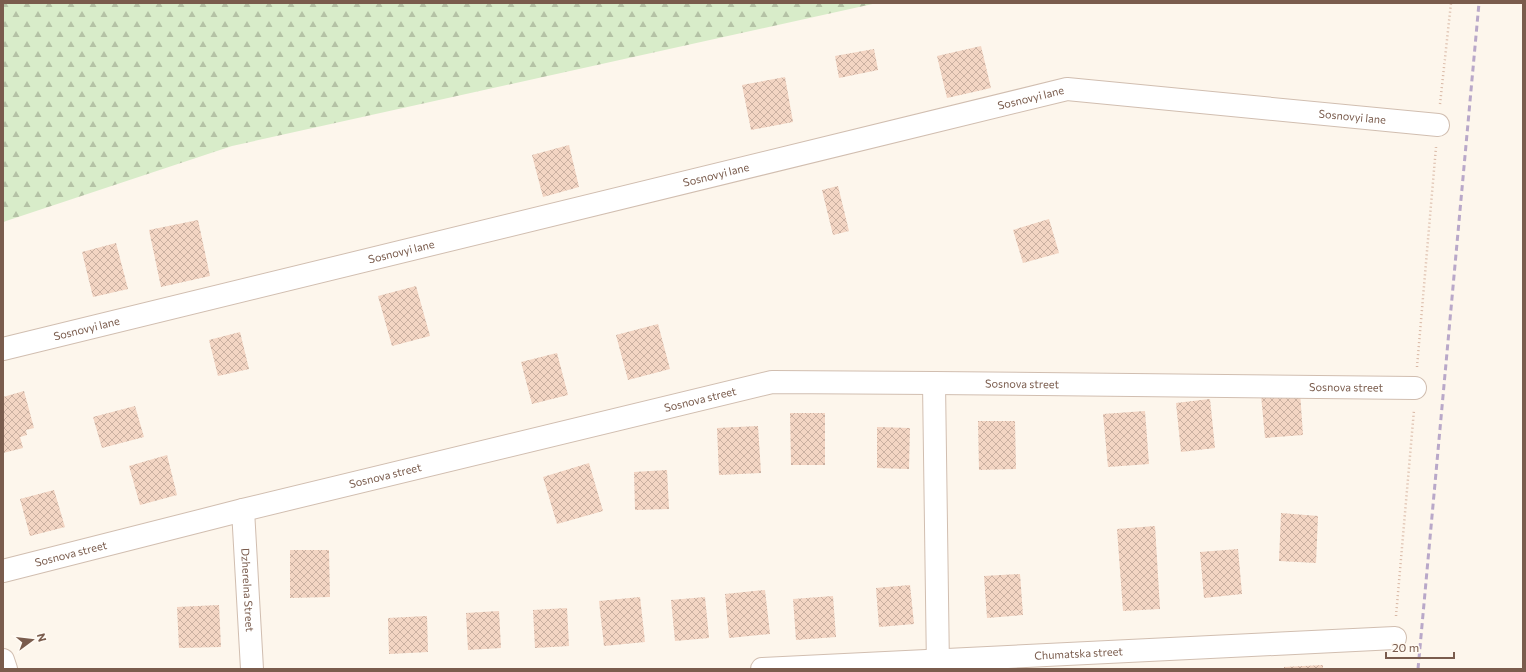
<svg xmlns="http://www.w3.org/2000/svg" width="1526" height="672" font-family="Commissioner,sans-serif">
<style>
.forest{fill:url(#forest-firs)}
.building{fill:url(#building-cross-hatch)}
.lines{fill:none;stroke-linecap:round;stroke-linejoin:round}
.minor-casing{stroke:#d1beb0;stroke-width:24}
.path{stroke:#d9b8a5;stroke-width:2.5;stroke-dasharray:1 3;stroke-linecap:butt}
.minor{stroke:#fff;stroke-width:22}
.rail{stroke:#b9a8c9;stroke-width:3;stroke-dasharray:6 4;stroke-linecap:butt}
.labels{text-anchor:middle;stroke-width:3;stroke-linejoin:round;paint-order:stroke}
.street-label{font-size:11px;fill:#7a5c4d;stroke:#fffaf3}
</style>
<defs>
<pattern id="forest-firs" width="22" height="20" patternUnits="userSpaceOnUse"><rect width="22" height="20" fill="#d8ecc9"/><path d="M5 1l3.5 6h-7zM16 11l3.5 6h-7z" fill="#b4c2a5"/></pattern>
<pattern id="building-cross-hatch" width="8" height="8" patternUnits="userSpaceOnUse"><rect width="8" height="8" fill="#f3d5c3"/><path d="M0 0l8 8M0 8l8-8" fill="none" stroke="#cab0a1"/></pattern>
</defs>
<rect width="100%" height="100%" fill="#fdf6ec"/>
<path class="forest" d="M 3,3 L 877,3 L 232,146 L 3,222 Z"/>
<g class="building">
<path d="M 981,46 L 991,88 L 947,98 L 937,56 Z"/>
<path d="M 874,49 L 878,70 L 839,78 L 835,56 Z"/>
<path d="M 785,77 L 793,122 L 751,130 L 742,85 Z"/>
<path d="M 569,145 L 579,187 L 543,197 L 532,155 Z"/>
<path d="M 838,186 L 849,231 L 833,235 L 822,190 Z"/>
<path d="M 1049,219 L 1059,253 L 1023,263 L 1013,230 Z"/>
<path d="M 198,220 L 210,276 L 161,287 L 149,230 Z"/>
<path d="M 116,243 L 128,289 L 93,297 L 82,252 Z"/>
<path d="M 416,286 L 430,336 L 392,346 L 378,296 Z"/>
<path d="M 658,324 L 670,369 L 628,380 L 616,335 Z"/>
<path d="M 240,332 L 249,369 L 218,376 L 209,340 Z"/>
<path d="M 557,353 L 568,395 L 532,404 L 521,362 Z"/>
<path d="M 24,391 L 34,428 L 26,430 L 27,435 L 20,437 L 23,448 L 3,453 L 3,397 Z"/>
<path d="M 1300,392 L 1303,435 L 1265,438 L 1261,395 Z"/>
<path d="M 1210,399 L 1215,448 L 1181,452 L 1176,403 Z"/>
<path d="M 135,406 L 144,437 L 102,448 L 93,417 Z"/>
<path d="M 1145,411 L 1149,464 L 1108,467 L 1103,414 Z"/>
<path d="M 790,413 L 825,413 L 825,465 L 791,465 Z"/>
<path d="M 978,421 L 1015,421 L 1016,469 L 979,470 Z"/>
<path d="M 758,426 L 761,473 L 719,475 L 717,428 Z"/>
<path d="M 877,427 L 910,428 L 909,469 L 877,468 Z"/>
<path d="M 167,455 L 177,495 L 140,505 L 129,466 Z"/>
<path d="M 589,463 L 603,511 L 557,524 L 543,477 Z"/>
<path d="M 667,470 L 669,509 L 635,510 L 634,472 Z"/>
<path d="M 54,490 L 65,527 L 30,536 L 20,499 Z"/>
<path d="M 1281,513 L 1318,516 L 1316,563 L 1279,561 Z"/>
<path d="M 1155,526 L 1160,609 L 1123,611 L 1117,529 Z"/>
<path d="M 1238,549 L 1242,594 L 1204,598 L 1200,552 Z"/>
<path d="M 290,550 L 329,550 L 330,597 L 290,598 Z"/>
<path d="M 1020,574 L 1023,615 L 987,618 L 984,576 Z"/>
<path d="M 910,585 L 914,624 L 879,627 L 876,588 Z"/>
<path d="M 765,590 L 770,634 L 729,638 L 725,594 Z"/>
<path d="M 833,596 L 836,637 L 796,640 L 793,599 Z"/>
<path d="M 640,597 L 645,642 L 604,646 L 599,601 Z"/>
<path d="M 705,597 L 709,638 L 675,641 L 671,600 Z"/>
<path d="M 219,605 L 221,647 L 179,648 L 177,607 Z"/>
<path d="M 567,608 L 569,646 L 535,648 L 533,610 Z"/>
<path d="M 499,611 L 501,648 L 468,650 L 466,613 Z"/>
<path d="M 427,616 L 428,652 L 389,654 L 388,618 Z"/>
<path d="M 1323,665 L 1323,669 L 1284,669 L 1284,667 Z"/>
</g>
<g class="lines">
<defs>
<g id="minor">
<path id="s1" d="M 3,349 L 1067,89 L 1438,125"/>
<path d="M 934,383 L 938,669"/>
<path id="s2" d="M 243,510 L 252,669"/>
<path id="s3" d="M 3,571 L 243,510 L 772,382 L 934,383 L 1415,388"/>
<path d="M 3,660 L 6,669"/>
<path id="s4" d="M 762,669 L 1395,638"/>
</g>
</defs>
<use href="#minor" class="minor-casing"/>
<g class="path">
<path d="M 1440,104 L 1451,3"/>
<path d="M 1417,367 L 1436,147"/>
<path d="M 1396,616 L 1414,410"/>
</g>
<use href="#minor" class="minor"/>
<path class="rail" d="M 1418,669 L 1479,3"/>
</g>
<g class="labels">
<g class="street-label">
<text dy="4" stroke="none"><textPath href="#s1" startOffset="1058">Sosnovyi lane</textPath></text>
<text dy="4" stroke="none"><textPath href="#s1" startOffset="1382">Sosnovyi lane</textPath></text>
<text dy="4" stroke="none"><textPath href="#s1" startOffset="734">Sosnovyi lane</textPath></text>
<text dy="4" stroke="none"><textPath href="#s1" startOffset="410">Sosnovyi lane</textPath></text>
<text dy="4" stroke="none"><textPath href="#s1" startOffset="86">Sosnovyi lane</textPath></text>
<text dy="4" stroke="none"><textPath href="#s3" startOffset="1042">Sosnova street</textPath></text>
<text dy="4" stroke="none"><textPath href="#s3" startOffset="1366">Sosnova street</textPath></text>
<text dy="4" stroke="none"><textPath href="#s3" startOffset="718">Sosnova street</textPath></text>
<text dy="4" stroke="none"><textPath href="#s3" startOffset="394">Sosnova street</textPath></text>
<text dy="4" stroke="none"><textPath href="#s3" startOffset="70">Sosnova street</textPath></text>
<text dy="4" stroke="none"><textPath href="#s2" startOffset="80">Dzherelna Street</textPath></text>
<text dy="4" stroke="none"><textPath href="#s4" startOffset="317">Chumatska street</textPath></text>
</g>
</g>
<rect width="1526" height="672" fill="none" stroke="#7a5c4d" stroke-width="8"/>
<g transform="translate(32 640) rotate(75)" stroke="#fffaf3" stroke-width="3" paint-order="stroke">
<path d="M0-3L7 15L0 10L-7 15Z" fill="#7a5c4d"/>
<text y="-6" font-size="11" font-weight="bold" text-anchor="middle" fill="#7a5c4d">N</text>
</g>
<path d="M1386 652v6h68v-6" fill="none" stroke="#7a5c4d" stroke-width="2"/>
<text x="1392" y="652" font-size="12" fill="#7a5c4d" stroke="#fffaf3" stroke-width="3" paint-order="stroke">20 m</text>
</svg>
